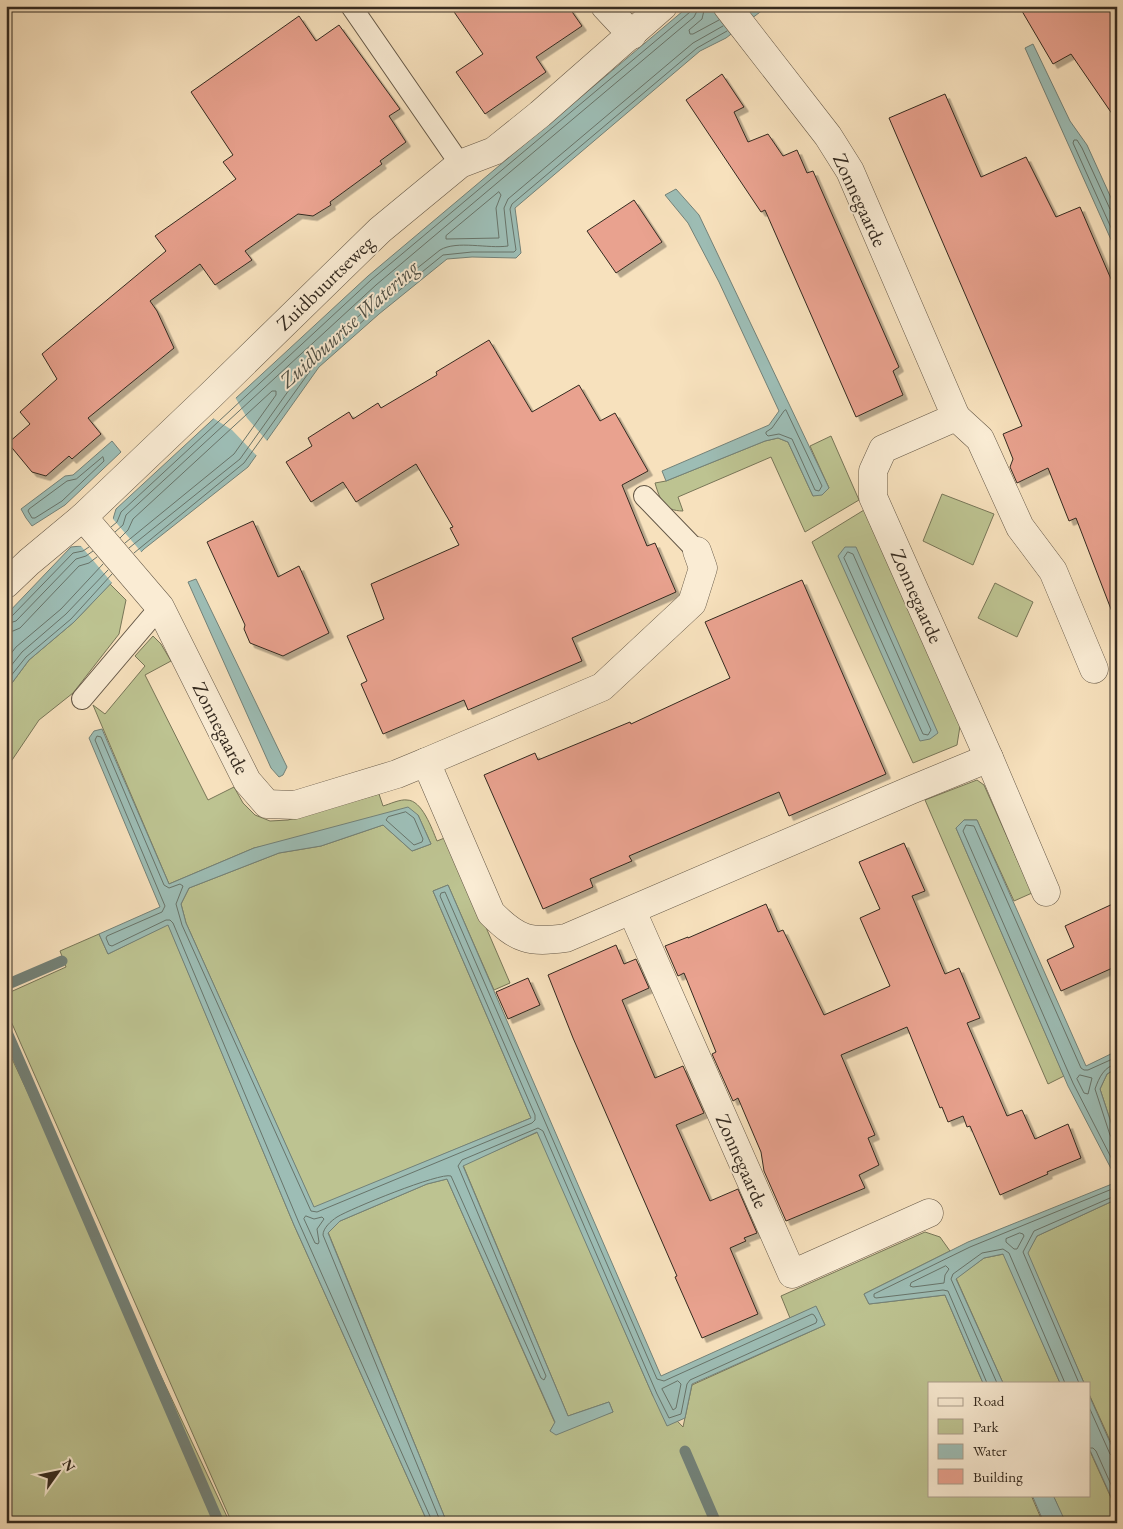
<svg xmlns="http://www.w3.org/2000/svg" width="1123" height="1529" font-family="'EB Garamond',serif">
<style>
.green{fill:#bdc391;stroke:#787658}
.water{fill:#9dbdb5;stroke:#738279}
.pier{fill:#f7e1bd}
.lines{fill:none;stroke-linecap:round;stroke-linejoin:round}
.shore{stroke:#68746a;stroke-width:1}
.stream{stroke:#738279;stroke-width:11}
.building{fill:#e9a28f;stroke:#342a20;filter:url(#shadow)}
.lane-casing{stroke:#655847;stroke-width:22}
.street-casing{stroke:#655847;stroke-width:29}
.lane{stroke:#faecd4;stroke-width:20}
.street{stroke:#faecd4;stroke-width:28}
.labels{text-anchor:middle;stroke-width:4;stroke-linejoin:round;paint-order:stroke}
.street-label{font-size:20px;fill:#342a20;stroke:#faecd4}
.water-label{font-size:21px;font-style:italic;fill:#4e4f45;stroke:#faecd4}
</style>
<defs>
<filter id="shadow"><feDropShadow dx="4.5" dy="4.5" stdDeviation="0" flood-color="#0004"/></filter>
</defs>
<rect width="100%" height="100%" fill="#f7e1bd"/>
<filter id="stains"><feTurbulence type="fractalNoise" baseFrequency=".004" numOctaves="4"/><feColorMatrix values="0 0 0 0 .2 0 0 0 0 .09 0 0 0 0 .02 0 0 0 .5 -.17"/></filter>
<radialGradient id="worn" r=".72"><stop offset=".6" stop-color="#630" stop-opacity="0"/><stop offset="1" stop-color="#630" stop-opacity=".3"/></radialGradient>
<g class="green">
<path d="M 831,436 L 859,500 L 805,532 L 771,457 L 678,497 L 683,511 C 664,511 660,500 655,483 L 666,481 L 765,441 L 778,438 L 788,442 L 813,496 L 829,488 L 810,446 Z"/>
<path d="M 942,494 L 994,514 L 973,565 L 923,541 Z"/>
<path d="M 864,510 L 960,726 L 957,745 L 913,763 L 812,542 Z"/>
<path d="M 995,583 L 1033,602 L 1017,637 L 978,618 Z"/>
<path d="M 110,584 L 126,600 L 119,634 L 73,693 L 39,720 L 6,769 L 6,691 L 29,660 L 74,622 Z"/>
<path d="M 153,636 L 161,644 L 171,661 L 145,675 L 208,800 L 234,787 L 243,803 L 255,815 L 270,821 L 288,820 L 379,794 L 383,806 C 390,804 400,799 407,800 C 422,800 432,829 437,841 L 447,837 L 510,983 L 494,990 L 448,885 L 433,891 L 531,1118 L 314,1208 L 186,923 L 181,904 L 189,888 L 279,853 L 321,846 L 383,825 L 412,851 L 431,844 L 418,815 L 254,848 L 169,884 L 93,705 L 105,714 L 145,666 L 135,656 Z"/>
<path d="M 977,780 L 984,785 L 1032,893 L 1014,901 L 977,820 L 964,820 L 956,828 L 1064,1076 L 1048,1084 L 925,800 Z"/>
<path d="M 168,924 L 294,1225 L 428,1523 L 232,1523 L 6,1010 L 6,994 L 66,967 L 60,951 L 99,934 L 108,954 Z"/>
<path d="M 6,1046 L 230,1523 L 6,1523 Z"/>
<path d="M 1117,1068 L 1117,1141 L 1100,1089 L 1107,1074 Z"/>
<path d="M 538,1132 L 653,1396 L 683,1427 L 692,1385 L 825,1325 L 816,1307 L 790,1318 L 781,1296 L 925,1232 L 940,1237 L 950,1251 L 864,1294 L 869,1304 L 945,1295 L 983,1383 L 929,1383 L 929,1495 L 1031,1495 L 1043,1523 L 447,1523 L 328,1232 L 340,1221 L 427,1184 L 447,1179 L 555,1423 L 550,1431 L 613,1412 L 609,1402 L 568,1416 L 463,1165 Z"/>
<path d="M 1117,1199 L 1117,1456 L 1089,1394 L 1089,1383 L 1084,1383 L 1027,1253 L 1037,1236 Z"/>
<path d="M 1004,1254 L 1060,1383 L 1003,1383 L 956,1278 L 984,1258 Z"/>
<path d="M 1089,1449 L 1117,1511 L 1117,1523 L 1065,1523 L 1053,1495 L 1089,1495 Z"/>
</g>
<g class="water">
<path d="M 689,6 L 768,6 L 726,38 L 700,51 L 515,208 L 521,253 L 516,258 L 472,257 L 447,259 L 379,314 L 319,367 L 248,467 L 144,549 L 74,622 L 29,660 L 6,691 L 6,615 L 71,547 L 81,546 L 113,519 L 116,509 L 368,276 Z"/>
<path d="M 1033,44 L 1070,121 L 1087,145 L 1117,211 L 1117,253 L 1025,48 Z"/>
<path d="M 676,189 L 699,215 L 829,488 L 822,495 L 813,496 L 788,442 L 778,438 L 765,441 L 666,481 L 662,471 L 769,425 L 779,411 L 719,282 L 688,223 L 665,195 Z"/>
<path d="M 112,441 L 121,452 L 65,505 L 32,526 L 26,518 L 21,509 L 65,476 L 73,475 Z"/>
<path d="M 845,547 L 856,547 L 938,733 L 930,739 L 920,741 L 838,556 Z"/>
<path d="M 196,579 L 287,767 L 283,775 L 279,777 L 271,768 L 188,582 Z"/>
<path d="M 102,729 L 169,884 L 254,848 L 408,807 L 418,815 L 431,844 L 412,851 L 383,825 L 321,846 L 279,853 L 189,888 L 181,904 L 186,923 L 314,1207 L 531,1118 L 433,891 L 448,885 L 661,1376 L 816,1306 L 825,1325 L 692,1384 L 685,1418 L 667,1426 L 653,1396 L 537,1132 L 463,1166 L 568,1416 L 609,1402 L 613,1412 L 556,1435 L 550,1431 L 555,1422 L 447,1179 L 427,1184 L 340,1221 L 328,1233 L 447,1523 L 428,1523 L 294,1225 L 168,925 L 108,954 L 99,934 L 160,907 L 89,738 L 94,731 Z"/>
<path d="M 964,820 L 977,820 L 1086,1066 L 1117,1051 L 1117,1068 L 1107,1074 L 1100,1089 L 1117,1141 L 1117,1180 L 1068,1086 L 956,828 Z"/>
<path d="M 1117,1182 L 1117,1199 L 1037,1236 L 1028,1253 L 1084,1383 L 1060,1383 L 1003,1254 L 984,1258 L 956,1279 L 1003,1383 L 983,1383 L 945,1295 L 869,1304 L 864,1294 L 968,1242 Z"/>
<path d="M 1089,1395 L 1117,1458 L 1117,1510 L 1089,1448 Z"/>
<path d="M 1032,1495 L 1053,1495 L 1066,1523 L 1044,1523 Z"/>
</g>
<g class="pier">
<path d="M 235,397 L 247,418 L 268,442 L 258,457 L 232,430 L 213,418 Z"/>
<path d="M 112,514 L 113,519 L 143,554 L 113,584 L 81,546 L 75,545 L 80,544 L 111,518 Z"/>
</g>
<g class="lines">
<g class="shore">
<path d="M 705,6 L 702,19 L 689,30 L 690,34 L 693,34 L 719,20"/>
<path d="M 499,192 L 501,195 L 496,208 L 499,238 L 446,239 L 446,236 Z"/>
<path d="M 1117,211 L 1110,209 L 1082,148 L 1077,140 L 1074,140 L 1073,143 L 1117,241"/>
<path d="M 786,410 L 822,486 L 819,491 L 815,490 L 792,439 L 779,434 L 768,436 L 766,434 L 766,432 L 772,428 L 784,411 Z"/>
<path d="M 103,457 L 104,461 L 62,501 L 35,518 L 32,518 L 28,511 L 29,509 L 67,481 L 76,479 Z"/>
<path d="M 111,527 L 117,522 L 121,512 L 371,280 L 690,12 L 691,6"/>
<path d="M 115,532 L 123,525 L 126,515 L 376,285 L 694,17 L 697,11 L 698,6"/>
<path d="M 120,538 L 128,530 L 133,519 L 272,391 L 276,391 L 276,395 L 234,454 L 125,543"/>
<path d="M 129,548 L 240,459 L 311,359 L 371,305 L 440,250 C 457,240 488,249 508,246 L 504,208 L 508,199 L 693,43 L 723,26"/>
<path d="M 848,552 L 853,554 L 931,730 L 928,735 L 923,734 L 844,558 Z"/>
<path d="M 134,553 L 244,463 L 315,364 L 375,310 L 443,255 L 472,252 L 514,252 L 516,250 L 510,209 L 512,204 L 697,48 L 727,31"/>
<path d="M 6,618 L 12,616 L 73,553 L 83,551 L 89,547"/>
<path d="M 6,624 L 16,621 L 76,559 L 86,556 L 93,551"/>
<path d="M 6,632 L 13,631 L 20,628 L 79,566 L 89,563 L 97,557"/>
<path d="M 6,660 L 16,647 L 61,609 L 103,564"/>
<path d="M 6,672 L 22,652 L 66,614 L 108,570"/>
<path d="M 6,682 L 26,657 L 71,619 L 112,574"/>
<path d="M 406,812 L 414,818 L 423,839 L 422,842 L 414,845 L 386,820 L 388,817 Z"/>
<path d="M 1117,1057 L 1088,1070 L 1084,1070 L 1081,1068 L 974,826 L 966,825 L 963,831 L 1073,1083 L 1117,1169"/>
<path d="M 1117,1064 C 1104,1066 1099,1078 1095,1089 L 1110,1135 L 1112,1138 L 1117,1139"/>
<path d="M 1080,1075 L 1092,1078 L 1088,1094 L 1084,1093 L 1077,1079 Z"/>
<path d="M 306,1216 L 314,1219 L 322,1217 L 324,1219 L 317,1229 L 319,1242 L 318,1244 L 315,1243 L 304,1219 Z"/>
<path d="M 1020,1233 L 1023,1234 L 1024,1236 L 1017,1249 L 1014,1249 L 1006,1242 L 1006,1239 Z"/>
<path d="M 946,1266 L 949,1269 L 945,1275 L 944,1283 L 913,1287 L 910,1286 L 911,1283 Z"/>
<path d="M 678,1381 L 681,1384 L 676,1408 L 673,1410 L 662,1389 Z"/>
<path d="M 987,1383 L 948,1291 L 943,1290 L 876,1298 L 874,1297 L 874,1294 L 970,1247 L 1117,1187"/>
<path d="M 997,1383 L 951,1279 L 953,1274 L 982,1253 L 1003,1249 L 1009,1253 L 1065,1383"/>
<path d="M 1079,1383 L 1023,1252 L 1034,1231 L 1117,1195"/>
<path d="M 1089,1407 L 1110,1454 L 1113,1457 L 1117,1458"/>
<path d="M 1089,1448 L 1093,1448 L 1096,1451 L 1117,1498"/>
<path d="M 433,1523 L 299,1223 L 173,923 L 170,920 L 166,920 L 112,946 L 109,945 L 106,938 L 107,936 L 162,912 L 165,906 L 95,740 L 97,736 L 101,737 L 164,885 L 169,888 L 180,884 L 183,886 L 176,904 L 182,925 L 311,1211 L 317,1212 L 532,1123 L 535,1120 L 535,1115 L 440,896 L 441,893 L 445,892 L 657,1379 L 664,1381 L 812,1314 L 814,1315 L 817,1320 L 816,1323 L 690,1380 L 687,1384 L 681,1414 L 669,1418 L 657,1394 L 543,1131 L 538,1128 L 462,1160 L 458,1166 L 546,1376 L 544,1380 L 541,1378 L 451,1176 C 440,1172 350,1209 337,1217 C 331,1221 323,1228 323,1235 L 441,1523"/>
</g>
<g class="stream">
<path d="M 6,985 L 62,961"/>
<path d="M 6,1030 L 219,1523"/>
<path d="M 685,1451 L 716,1523"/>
</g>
</g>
<g class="building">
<path d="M 450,6 L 568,6 L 582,26 L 536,57 L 546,72 L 485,114 L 456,72 L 483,54 Z"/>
<path d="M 1019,6 L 1117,6 L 1117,121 L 1071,54 L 1053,64 Z"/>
<path d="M 299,16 L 316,41 L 339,25 L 400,109 L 389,116 L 406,142 L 380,161 L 382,164 L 330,202 L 331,205 L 313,216 L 298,214 L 245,251 L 252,260 L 215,285 L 200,264 L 150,301 L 157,311 L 174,348 L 88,418 L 101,434 L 72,459 L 69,456 L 46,476 L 32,472 L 8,443 L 30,424 L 20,412 L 57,379 L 42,354 L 166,251 L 155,236 L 236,179 L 223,162 L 233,155 L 191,92 Z"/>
<path d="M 722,74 L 744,107 L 734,112 L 748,142 L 768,134 L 783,156 L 797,150 L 807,173 L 813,171 L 899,367 L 893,371 L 903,395 L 856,417 L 765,210 L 761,212 L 686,100 Z"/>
<path d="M 945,94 L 981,177 L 1026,157 L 1056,217 L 1080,207 L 1117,293 L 1117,617 L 1114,617 L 1076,518 L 1069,521 L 1048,468 L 1017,483 L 1010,467 L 1013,459 L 1003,434 L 1022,426 L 889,118 Z"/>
<path d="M 634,200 L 662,242 L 616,273 L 587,231 Z"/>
<path d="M 489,340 L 532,412 L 579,385 L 600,421 L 615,413 L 648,471 L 622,485 L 647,546 L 655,543 L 676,592 L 572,638 L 582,661 L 468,710 L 464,700 L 383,734 L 361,684 L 367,681 L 347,636 L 384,619 L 371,584 L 459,545 L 450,528 L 453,527 L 416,464 L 356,502 L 343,482 L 311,502 L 286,462 L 312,446 L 308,438 L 349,412 L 353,419 L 378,403 L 381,408 L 437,375 L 436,372 Z"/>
<path d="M 253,521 L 278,577 L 299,566 L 329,633 L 283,656 L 250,643 L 244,629 L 245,625 L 207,542 Z"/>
<path d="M 802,580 L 886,774 L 789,816 L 779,792 L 629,856 L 632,861 L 590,879 L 593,887 L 543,909 L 484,775 L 535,753 L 538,760 L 630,722 L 631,724 L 730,678 L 705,622 Z"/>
<path d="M 904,843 L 925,891 L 912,896 L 945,974 L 959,968 L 980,1018 L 967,1023 L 1007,1116 L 1022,1110 L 1035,1139 L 1068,1124 L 1081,1158 L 1047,1172 L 1048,1174 L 1000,1195 L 970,1126 L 967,1127 L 963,1116 L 948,1122 L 942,1107 L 940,1108 L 907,1027 L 841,1055 L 875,1135 L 868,1138 L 879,1165 L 859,1175 L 865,1188 L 786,1221 L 764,1171 L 761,1152 L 738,1098 L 733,1101 L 712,1054 L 716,1052 L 684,973 L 678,976 L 665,946 L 688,937 L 688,938 L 766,904 L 778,932 L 783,930 L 824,1015 L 890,986 L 860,918 L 880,909 L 859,862 Z"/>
<path d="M 1117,902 L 1117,966 L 1061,991 L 1047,960 L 1074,947 L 1065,926 Z"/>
<path d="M 616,945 L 624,964 L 636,959 L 649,988 L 622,1000 L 655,1078 L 683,1066 L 704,1113 L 676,1125 L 710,1201 L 738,1189 L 757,1233 L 744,1238 L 746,1241 L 730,1248 L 758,1314 L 702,1338 L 675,1277 L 677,1276 L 573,1038 L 548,975 Z"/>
<path d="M 528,978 L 540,1005 L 508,1019 L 496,992 Z"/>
</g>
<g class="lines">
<defs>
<g id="lane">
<path d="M 351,6 L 460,164"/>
<path d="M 644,496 L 697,551"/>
<path d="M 82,699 L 160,607"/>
</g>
<g id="street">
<path d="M 605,6 L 632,35"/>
<path d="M 727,6 L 828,136 L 850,171 L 956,417 L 883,449 L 873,471 L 873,497 L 989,758 L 1046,892"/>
<path d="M 956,417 L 980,439 L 1020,527 L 1053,571 L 1094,669"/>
<path d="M 83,517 L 160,607 L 247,781 L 267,804 L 295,805 L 397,774 L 426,762 L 491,913 C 518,940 529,943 566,938 L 911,790 L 989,758"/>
<path d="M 6,584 L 29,562 L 83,517 L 211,395 L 380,230 L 460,164 L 494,151 L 540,114 L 663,6"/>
<path d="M 426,762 L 602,687 L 692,603 L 703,568 L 697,551"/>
<path d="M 632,911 L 792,1274 L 929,1213"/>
</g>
</defs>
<use href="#lane" class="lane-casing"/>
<use href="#street" class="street-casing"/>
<use href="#lane" class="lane"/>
<use href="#street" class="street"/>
</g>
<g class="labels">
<g class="street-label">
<text transform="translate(860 200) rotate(65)" y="7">Zonnegaarde</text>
<text transform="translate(325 283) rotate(-44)" y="7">Zuidbuurtseweg</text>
<text transform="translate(917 596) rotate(66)" y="7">Zonnegaarde</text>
<text transform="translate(221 728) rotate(63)" y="7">Zonnegaarde</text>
<text transform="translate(742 1161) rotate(66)" y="7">Zonnegaarde</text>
</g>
<g class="water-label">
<text transform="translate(349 324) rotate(-42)" y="7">Zuidbuurtse Watering</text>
</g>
</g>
<rect width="1123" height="1529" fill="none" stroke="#f7e1bd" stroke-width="25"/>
<rect x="8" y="8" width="1108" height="1514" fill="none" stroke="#342a20" stroke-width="2.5"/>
<rect x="12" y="12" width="1098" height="1504" fill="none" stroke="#342a20"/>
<rect x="928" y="1382" width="162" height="115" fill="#faecd4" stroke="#ab9e8c"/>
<rect x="938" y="1398" width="25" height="8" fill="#faecd4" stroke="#ab9e8c"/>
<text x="973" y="1406" font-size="15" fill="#342a20">Road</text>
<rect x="938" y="1419" width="25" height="15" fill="#bdc391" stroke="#ab9e8c"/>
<text x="973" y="1432" font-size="15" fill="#342a20">Park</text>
<rect x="938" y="1444" width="25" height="15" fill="#9dbdb5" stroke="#ab9e8c"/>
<text x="973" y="1456" font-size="15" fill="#342a20">Water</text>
<rect x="938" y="1469" width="25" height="15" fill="#e9a28f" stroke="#ab9e8c"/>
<text x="973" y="1482" font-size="15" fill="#342a20">Building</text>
<g transform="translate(58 1472) rotate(57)" stroke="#faecd4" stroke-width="4" paint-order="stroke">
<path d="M0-4L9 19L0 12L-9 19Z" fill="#342a20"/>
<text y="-8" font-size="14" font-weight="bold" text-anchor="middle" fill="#342a20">N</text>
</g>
<rect width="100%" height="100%" filter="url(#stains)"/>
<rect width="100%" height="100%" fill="url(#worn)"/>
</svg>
